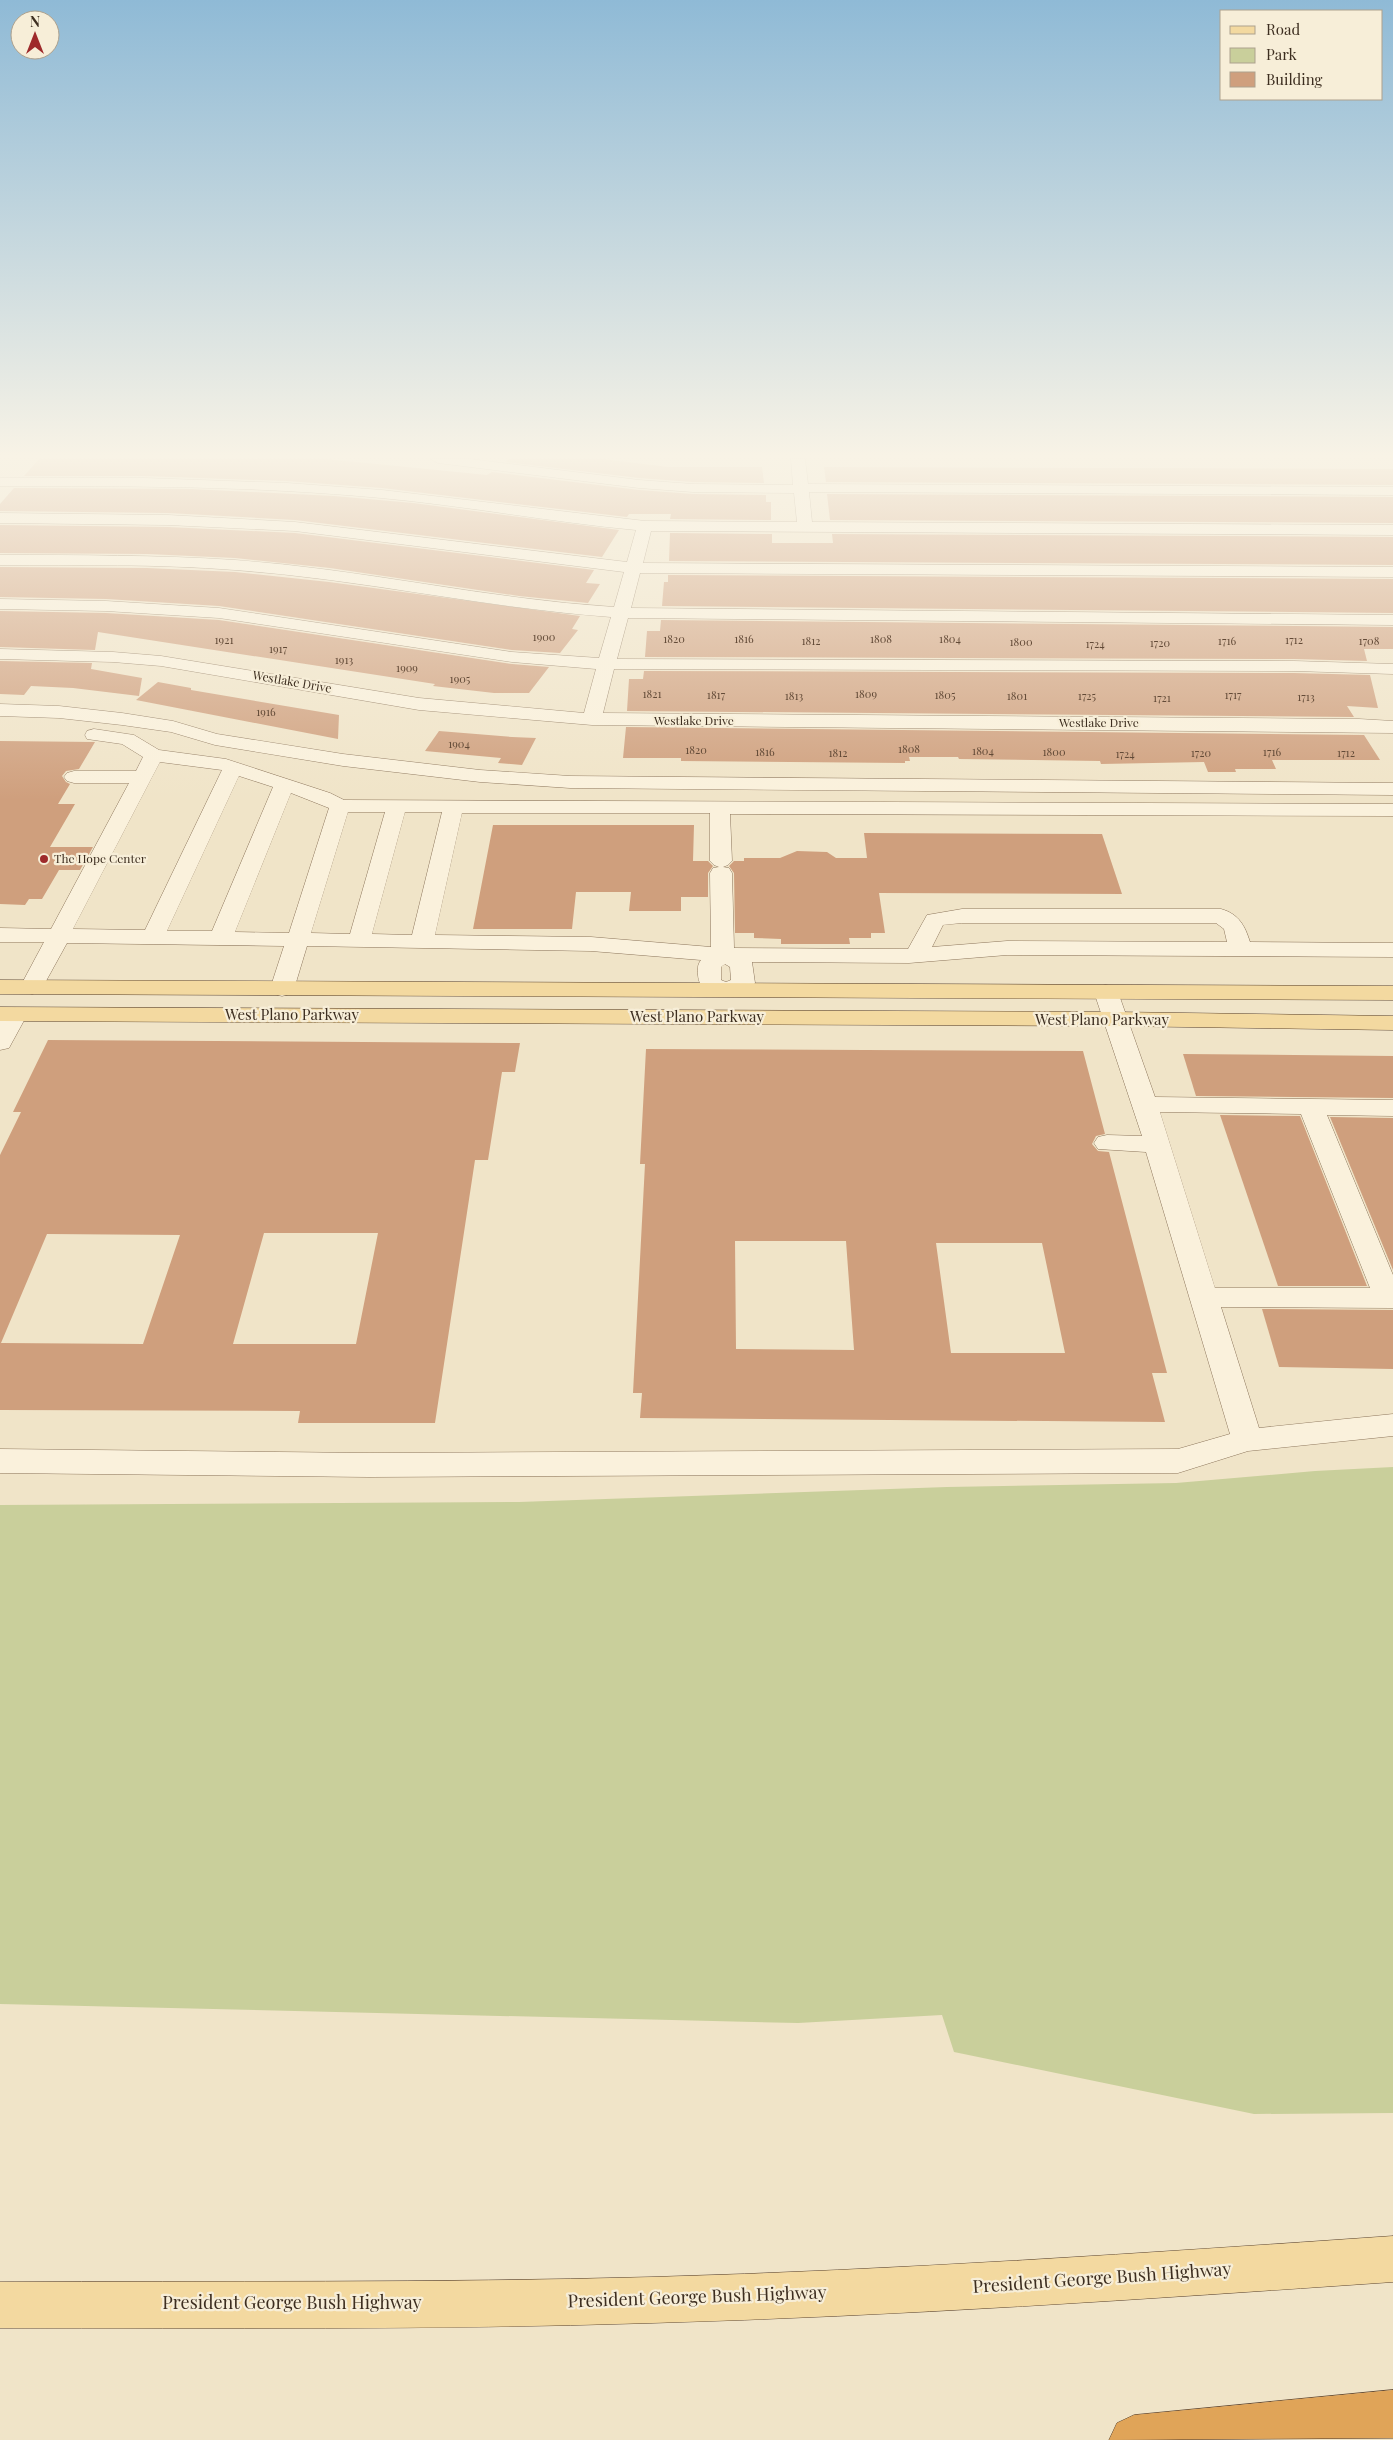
<svg xmlns="http://www.w3.org/2000/svg" width="1393" height="2440" font-family="'Playfair Display',serif">
<style>
.green{fill:#c9cf9b}
.building{fill:#cf9f7d;fill-rule:evenodd}
.lines{fill:none;stroke-linecap:round;stroke-linejoin:round}
.minor-casing{stroke:#8d765c;stroke-width:1}
.major-casing{stroke:#5b4430;stroke-width:1}
.highway-casing{stroke:#5b4430;stroke-width:1}
.minor{fill:#faf1dc;fill-rule:evenodd}
.major{fill:#f3d9a0;fill-rule:evenodd}
.highway{fill:#e0a458;fill-rule:evenodd}
.poi-dot{fill:#9e2a2b;stroke:#f7eed8;stroke-width:2}
.labels{text-anchor:middle;stroke-width:4.5;stroke-linejoin:round;paint-order:stroke}
.far-number-label{font-size:11px;fill:#624a37}
.far-street-label{font-size:12px;fill:#3d2e20;stroke:#f7eed8}
.far-poi-label{font-size:12px;fill:#3d2e20;stroke:#f7eed8;text-anchor:start}
.street-label{font-size:15px;fill:#3d2e20;stroke:#f7eed8}
.near-street-label{font-size:18px;fill:#3d2e20;stroke:#f7eed8}
</style>
<rect width="100%" height="100%" fill="#f0e4c8"/>
<path class="green" d="M 1393,1467 L 1393,2113 L 1254,2114 L 954,2052 L 942,2015 L 798,2023 L 0,2004 L 0,1505 L 519,1502 L 947,1487 L 1176,1483 L 1315,1471 Z"/>
<g class="building">
<path d="M 39,459 L 326,459 L 487,475 L 492,472 L 639,490 L 693,494 L 766,495 L 766,502 L 771,502 L 771,520 L 670,519 L 671,514 L 629,514 L 627,517 L 382,488 L 287,481 L 144,476 L 24,476 Z"/>
<path d="M 509,459 L 603,459 L 668,467 L 762,467 L 764,483 L 693,482 L 639,478 L 505,462 Z"/>
<path d="M 824,467 L 1393,469 L 1393,485 L 826,482 Z"/>
<path d="M 14,488 L 191,489 L 334,496 L 413,503 L 619,530 L 602,557 L 295,520 L 168,513 L 0,511 L 0,504 Z"/>
<path d="M 827,494 L 1393,497 L 1393,523 L 830,520 Z"/>
<path d="M 0,525 L 168,527 L 295,533 L 594,570 L 586,583 L 600,584 L 588,603 L 519,596 L 330,568 L 235,558 L 147,554 L 0,553 Z"/>
<path d="M 670,533 L 772,534 L 772,543 L 833,543 L 832,534 L 1393,537 L 1393,565 L 669,561 Z"/>
<path d="M 0,567 L 147,568 L 235,572 L 329,582 L 580,616 L 572,629 L 578,630 L 560,653 L 512,650 L 219,606 L 106,599 L 0,597 Z"/>
<path d="M 668,575 L 1393,579 L 1393,613 L 662,606 L 664,582 L 668,582 Z"/>
<path d="M 0,611 L 106,613 L 219,620 L 512,664 L 549,667 L 529,693 L 494,693 L 433,686 L 435,684 L 98,632 L 95,650 L 0,647 Z"/>
<path d="M 661,620 L 1393,627 L 1393,649 L 1364,649 L 1367,661 L 1294,659 L 645,657 L 647,631 L 660,631 Z"/>
<path d="M 0,661 L 92,663 L 91,669 L 142,678 L 139,696 L 73,688 L 31,686 L 24,695 L 0,694 Z"/>
<path d="M 644,671 L 1294,673 L 1370,675 L 1378,708 L 1347,706 L 1354,717 L 627,711 L 629,679 L 643,679 Z"/>
<path d="M 158,682 L 191,688 L 191,690 L 339,715 L 338,739 L 136,700 Z"/>
<path d="M 626,727 L 1364,735 L 1380,760 L 1272,760 L 1276,769 L 1235,769 L 1236,772 L 1208,772 L 1204,762 L 1101,764 L 1100,761 L 959,759 L 958,757 L 909,757 L 910,761 L 905,761 L 905,763 L 681,761 L 681,758 L 623,758 Z"/>
<path d="M 439,731 L 512,737 L 536,738 L 522,765 L 498,763 L 501,758 L 425,751 Z"/>
<path d="M 0,741 L 95,742 L 79,769 L 66,771 L 62,776 L 66,782 L 70,784 L 58,804 L 75,804 L 50,847 L 93,847 L 80,870 L 59,870 L 42,899 L 29,899 L 25,905 L 0,904 Z"/>
<path d="M 493,825 L 694,825 L 693,861 L 708,861 L 713,866 L 708,873 L 708,897 L 681,897 L 681,911 L 629,911 L 631,892 L 576,892 L 572,929 L 473,929 Z"/>
<path d="M 864,833 L 1102,834 L 1122,894 L 879,893 L 885,933 L 871,933 L 871,938 L 849,938 L 850,944 L 781,944 L 781,939 L 754,938 L 754,933 L 735,933 L 734,873 L 729,866 L 734,861 L 744,861 L 744,858 L 780,858 L 797,851 L 827,852 L 836,858 L 867,858 Z"/>
<path d="M 48,1040 L 520,1043 L 515,1072 L 502,1072 L 488,1160 L 475,1160 L 435,1423 L 298,1423 L 300,1411 L 0,1410 L 0,1155 L 21,1112 L 13,1112 ZM 264,1233 L 378,1233 L 356,1344 L 233,1344 ZM 47,1234 L 180,1235 L 143,1344 L 1,1343 Z"/>
<path d="M 646,1049 L 1083,1051 L 1105,1134 L 1096,1136 L 1092,1144 L 1098,1151 L 1109,1152 L 1167,1373 L 1152,1373 L 1165,1422 L 640,1418 L 642,1393 L 633,1393 L 645,1164 L 640,1164 ZM 735,1241 L 846,1241 L 854,1350 L 736,1349 ZM 936,1243 L 1042,1243 L 1065,1353 L 951,1353 Z"/>
<path d="M 1183,1054 L 1393,1056 L 1393,1098 L 1196,1096 Z"/>
<path d="M 1220,1115 L 1300,1116 L 1367,1286 L 1278,1286 Z"/>
<path d="M 1330,1117 L 1393,1118 L 1393,1270 Z"/>
<path d="M 1262,1309 L 1393,1310 L 1393,1369 L 1279,1367 Z"/>
</g>
<g class="lines">
<defs>
<g id="minor">
<path d="M 431,459 L 470,459 L 639,480 L 693,484 L 793,485 L 791,459 L 805,459 L 808,484 L 1393,487 L 1393,495 L 809,492 L 812,522 L 1393,525 L 1393,535 L 651,531 L 643,563 L 1393,567 L 1393,577 L 640,573 L 631,608 L 1393,615 L 1393,625 L 628,618 L 617,659 L 1294,661 L 1393,664 L 1393,674 L 1294,671 L 614,669 L 603,713 L 1359,719 L 1393,721 L 1393,733 L 592,725 L 419,710 L 161,666 L 113,662 L 0,659 L 0,649 L 113,652 L 161,656 L 419,698 L 584,713 L 596,669 L 512,662 L 219,618 L 106,611 L 0,609 L 0,599 L 106,601 L 219,608 L 512,652 L 599,658 L 611,617 C 485,608 361,579 235,570 C 157,564 78,565 0,565 L 0,555 C 78,555 157,555 235,560 C 362,569 487,599 614,607 L 624,572 L 295,531 L 168,525 L 0,523 L 0,513 L 168,515 L 295,522 L 627,562 L 636,530 C 551,522 467,506 381,498 C 255,486 127,486 0,486 L 0,478 L 144,478 L 287,483 L 382,490 L 645,521 L 797,522 L 794,493 L 693,492 L 639,488 L 438,463 Z"/>
<path d="M 0,704 L 59,706 L 122,713 L 173,721 L 217,734 L 343,754 L 480,770 L 570,776 L 1393,783 L 1393,795 L 570,788 L 480,782 L 343,766 L 215,745 L 171,732 L 122,725 L 59,718 L 0,716 Z"/>
<path d="M 94,729 L 134,735 L 159,750 L 226,759 L 330,793 L 344,800 L 1393,804 L 1393,816 L 730,814 L 732,861 L 728,865 L 723,867 L 729,868 L 732,873 L 734,948 L 908,949 L 927,915 L 962,909 L 1221,909 C 1239,914 1245,926 1250,942 L 1393,943 L 1393,957 L 1007,955 L 909,963 L 752,962 L 755,983 C 742,1002 699,1001 698,975 C 698,969 697,965 701,960 L 591,951 L 307,946 L 294,989 L 290,994 L 282,996 L 274,994 L 270,989 L 284,946 L 67,943 L 40,992 L 32,994 L 24,992 L 20,987 L 44,942 L 0,942 L 0,928 L 51,929 L 129,783 L 74,783 L 67,781 L 64,777 L 67,773 L 74,771 L 136,771 L 143,757 L 122,744 L 87,739 L 85,735 L 87,731 ZM 160,762 L 222,770 L 145,930 L 73,929 ZM 239,776 L 273,787 L 212,931 L 167,931 ZM 291,793 L 329,808 L 289,933 L 235,932 ZM 348,812 L 385,812 L 350,934 L 311,933 ZM 405,812 L 442,812 L 412,935 L 372,934 ZM 462,813 L 710,813 L 710,861 L 714,865 L 719,867 L 713,868 L 710,873 L 711,947 L 591,937 L 435,935 ZM 962,923 L 1216,923 L 1224,929 L 1227,942 L 1007,941 L 932,947 L 943,925 ZM 725,964 L 730,967 L 731,980 L 726,982 L 721,980 L 721,967 Z"/>
<path d="M 1106,985 L 1114,987 L 1118,992 L 1155,1097 L 1393,1100 L 1393,1116 L 1327,1115 L 1393,1275 L 1393,1308 L 1221,1307 L 1259,1428 L 1393,1414 L 1393,1436 L 1248,1451 L 1178,1473 L 369,1477 L 0,1473 L 0,1449 L 369,1453 L 1178,1449 L 1230,1434 L 1146,1152 L 1098,1149 L 1094,1143 L 1098,1137 L 1107,1135 L 1142,1136 L 1094,992 L 1098,987 ZM 1160,1112 L 1301,1114 L 1370,1288 L 1215,1288 Z"/>
<path d="M 15,1008 L 23,1010 L 27,1015 L 9,1048 L 0,1050 L 0,1021 L 7,1010 Z"/>
</g>
<g id="major">
<path d="M 0,980 L 1393,986 L 1393,1000 L 0,994 Z"/>
<path d="M 0,1007 L 1116,1012 L 1393,1016 L 1393,1030 L 1116,1026 L 0,1021 Z"/>
<path d="M 1393,2236 L 1393,2282 C 1146,2299 899,2316 652,2323 C 434,2330 217,2328 0,2328 L 0,2282 C 217,2281 434,2283 652,2277 C 899,2270 1146,2253 1393,2236 Z"/>
</g>
<path id="highway" d="M 1393,2390 L 1393,2438 L 1109,2440 L 1117,2423 L 1134,2415 Z"/>
</defs>
<use href="#minor" class="minor-casing"/>
<use href="#major" class="major-casing"/>
<use href="#highway" class="highway-casing"/>
<use href="#minor" class="minor"/>
<use href="#major" class="major"/>
<use href="#highway" class="highway"/>
</g>
<linearGradient id="sky" x2="0" y2="1"><stop stop-color="#8fbad6"/><stop offset="0.57" stop-color="#f8f3e6"/><stop offset="1" stop-color="#f8f3e6" stop-opacity="0"/></linearGradient>
<rect width="1393" height="800" fill="url(#sky)"/>
<circle class="poi-dot" cx="44" cy="859" r="5"/>
<g class="labels">
<g class="far-number-label">
<text x="544" y="641">1900</text>
<text x="674" y="643">1820</text>
<text x="744" y="643">1816</text>
<text x="881" y="643">1808</text>
<text x="950" y="643">1804</text>
<text x="224" y="644">1921</text>
<text x="1294" y="644">1712</text>
<text x="811" y="645">1812</text>
<text x="1227" y="645">1716</text>
<text x="1369" y="645">1708</text>
<text x="1021" y="646">1800</text>
<text x="1160" y="647">1720</text>
<text x="1095" y="648">1724</text>
<text x="278" y="653">1917</text>
<text x="344" y="664">1913</text>
<text x="407" y="672">1909</text>
<text x="460" y="683">1905</text>
<text x="652" y="698">1821</text>
<text x="866" y="698">1809</text>
<text x="716" y="699">1817</text>
<text x="945" y="699">1805</text>
<text x="1233" y="699">1717</text>
<text x="794" y="700">1813</text>
<text x="1017" y="700">1801</text>
<text x="1087" y="700">1725</text>
<text x="1306" y="701">1713</text>
<text x="1162" y="702">1721</text>
<text x="266" y="716">1916</text>
<text x="459" y="748">1904</text>
<text x="909" y="753">1808</text>
<text x="696" y="754">1820</text>
<text x="983" y="755">1804</text>
<text x="765" y="756">1816</text>
<text x="1054" y="756">1800</text>
<text x="1272" y="756">1716</text>
<text x="838" y="757">1812</text>
<text x="1201" y="757">1720</text>
<text x="1346" y="757">1712</text>
<text x="1125" y="758">1724</text>
</g>
<g class="far-street-label">
<text transform="translate(292 682) rotate(10)" y="4">Westlake Drive</text>
<text x="694" y="725">Westlake Drive</text>
<text x="1099" y="727">Westlake Drive</text>
</g>
<g class="far-poi-label">
<text x="54" y="863">The Hope Center</text>
</g>
<g class="street-label">
<text x="292" y="1020">West Plano Parkway</text>
<text x="697" y="1022">West Plano Parkway</text>
<text x="1102" y="1025">West Plano Parkway</text>
</g>
<g class="near-street-label">
<text transform="translate(1102 2278) rotate(-4)" y="6">President George Bush Highway</text>
<text transform="translate(697 2297) rotate(-2)" y="6">President George Bush Highway</text>
<text x="292" y="2309">President George Bush Highway</text>
</g>
</g>
<rect x="1220" y="10" width="162" height="90" fill="#f7eed8" stroke="#ada18e"/>
<rect x="1230" y="26" width="25" height="8" fill="#f3d9a0" stroke="#ada18e"/>
<text x="1266" y="35" font-size="15" fill="#3d2e20">Road</text>
<rect x="1230" y="48" width="25" height="15" fill="#c9cf9b" stroke="#ada18e"/>
<text x="1266" y="60" font-size="15" fill="#3d2e20">Park</text>
<rect x="1230" y="72" width="25" height="15" fill="#cf9f7d" stroke="#ada18e"/>
<text x="1266" y="85" font-size="15" fill="#3d2e20">Building</text>
<g transform="translate(35 35)"><circle r="24" fill="#f7eed8" stroke="#ada18e"/>
<path d="M0-4L9 19L0 12L-9 19Z" fill="#9e2a2b"/>
<text y="-8" font-size="14" font-weight="bold" text-anchor="middle" fill="#3d2e20">N</text>
</g>
</svg>
